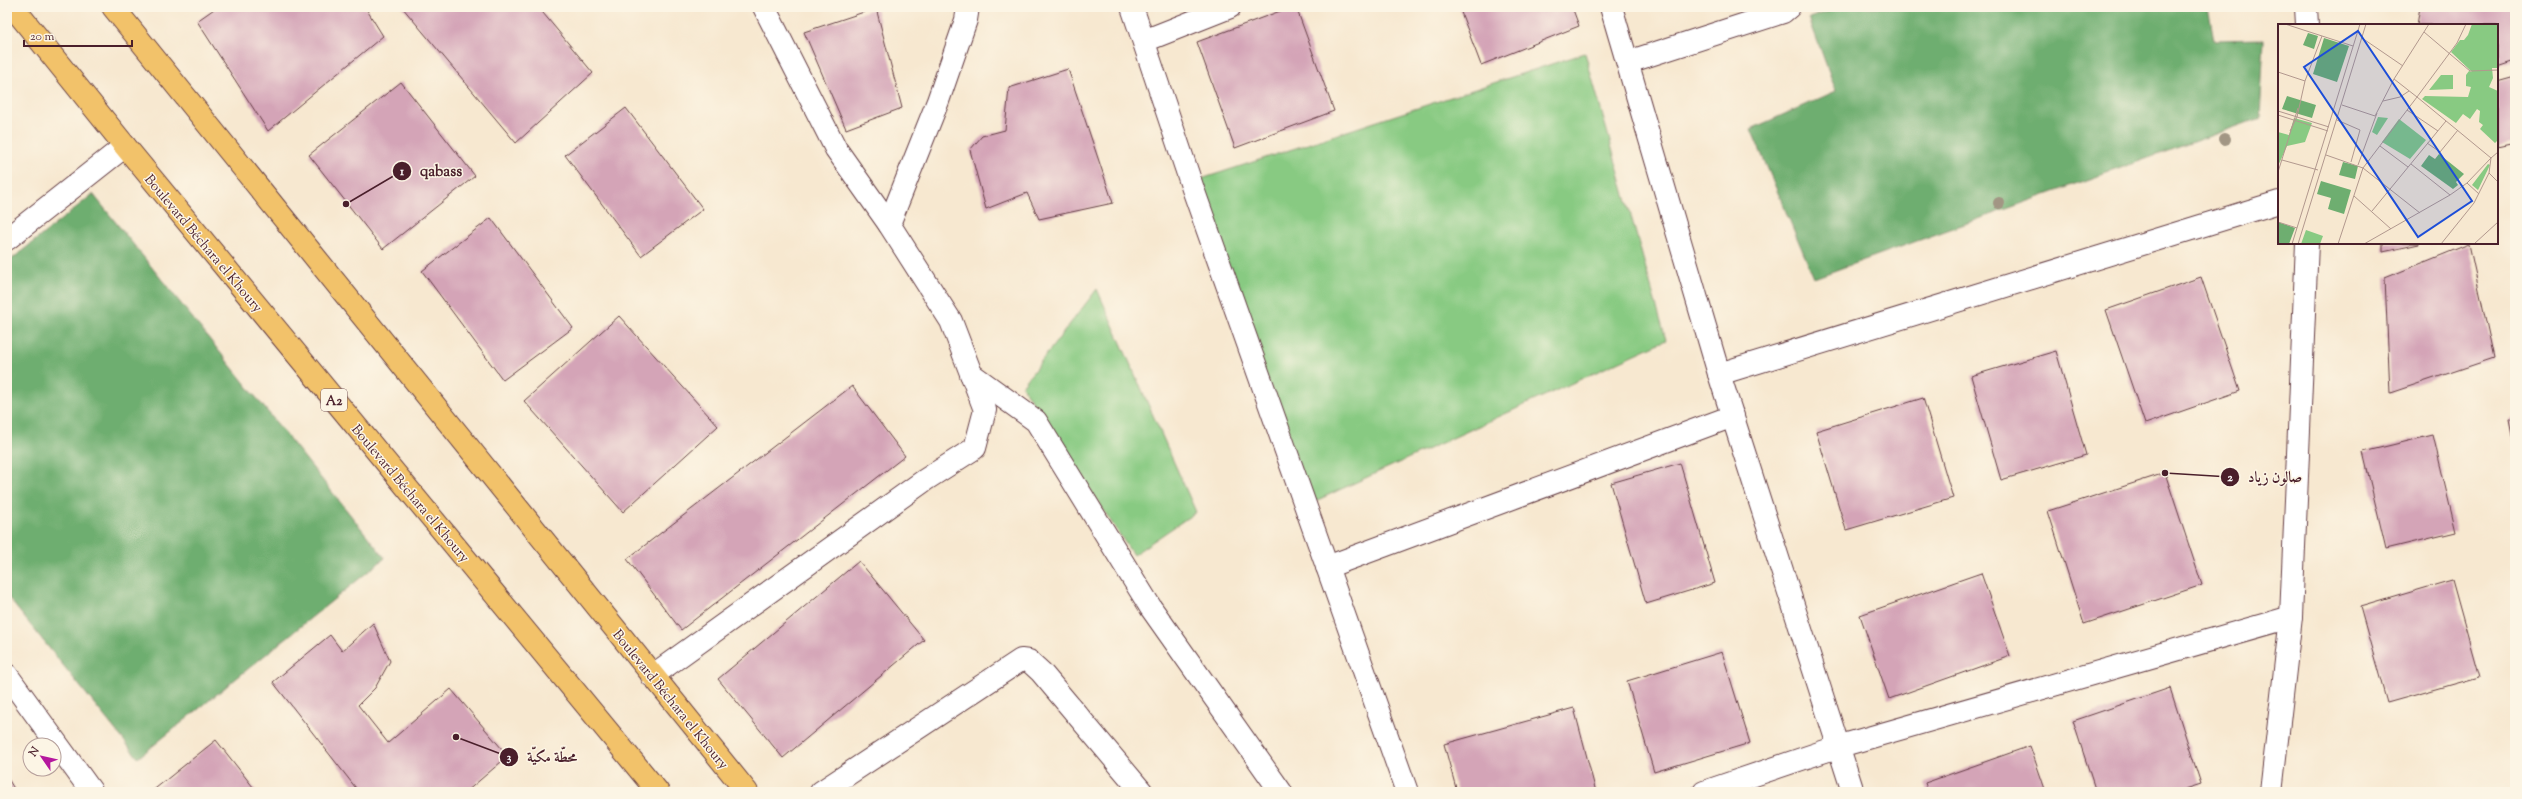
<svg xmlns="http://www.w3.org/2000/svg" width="2522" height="799" font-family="'Sorts Mill Goudy',Amiri,serif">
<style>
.green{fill:#88ca82;stroke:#697456}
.forest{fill:#6eae70;stroke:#5c664e}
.building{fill:#d4a4b7}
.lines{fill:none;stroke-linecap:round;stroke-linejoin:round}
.minor-casing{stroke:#643d44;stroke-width:24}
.trunk-casing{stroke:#643d44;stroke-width:24}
.minor{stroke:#fff;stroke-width:22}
.trunk{stroke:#f2c26a;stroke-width:22}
.tree{fill:#a29684}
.labels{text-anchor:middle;stroke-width:3;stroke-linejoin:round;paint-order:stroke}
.shield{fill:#fcf5e5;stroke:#7f5f63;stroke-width:1}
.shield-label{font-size:13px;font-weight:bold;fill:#4a1f2b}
.street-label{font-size:14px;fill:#4a1f2b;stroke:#fcf5e5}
.inset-road{fill:none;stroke:#b2988e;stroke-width:1}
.view{fill:#1d4ed8;fill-opacity:0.15;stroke:#1d4ed8;stroke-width:2}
.inset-edge{fill:none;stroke:#4a1f2b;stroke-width:2}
.leader{fill:none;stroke:#4a1f2b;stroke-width:1.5}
.callout-dot{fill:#4a1f2b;stroke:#fcf5e5;stroke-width:1.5}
.mark-label{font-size:12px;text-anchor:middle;font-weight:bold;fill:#fff}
.callout-label{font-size:15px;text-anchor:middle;font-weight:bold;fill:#4a1f2b;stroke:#fcf5e5;stroke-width:3;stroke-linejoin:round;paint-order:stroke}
</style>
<rect width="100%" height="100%" fill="#fcf5e5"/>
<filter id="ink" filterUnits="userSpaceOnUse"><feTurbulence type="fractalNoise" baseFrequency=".025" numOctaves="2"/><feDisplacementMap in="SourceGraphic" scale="8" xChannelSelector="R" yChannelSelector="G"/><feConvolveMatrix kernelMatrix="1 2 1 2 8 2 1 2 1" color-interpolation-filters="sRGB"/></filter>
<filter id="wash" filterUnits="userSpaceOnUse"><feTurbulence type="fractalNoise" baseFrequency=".012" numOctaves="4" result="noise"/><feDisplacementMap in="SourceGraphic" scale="16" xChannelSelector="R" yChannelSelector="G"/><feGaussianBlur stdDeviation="0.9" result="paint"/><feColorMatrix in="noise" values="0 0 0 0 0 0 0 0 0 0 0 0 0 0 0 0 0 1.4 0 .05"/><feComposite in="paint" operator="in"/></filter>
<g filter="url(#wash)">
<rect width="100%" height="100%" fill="#f7e8d0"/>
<g class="green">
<path d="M 1585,53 L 1666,340 L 1300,508 L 1189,183 Z"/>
<path d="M 1097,289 L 1196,512 L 1133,555 L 1022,386 Z"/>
</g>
<g class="forest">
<path d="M 1841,7 L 2208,7 L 2214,40 L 2264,39 L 2260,118 L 1814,278 L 1751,129 L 1836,91 L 1809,18 Z"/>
<path d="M 93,194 L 385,558 L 138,758 L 7,596 L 7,263 Z"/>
</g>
<g id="blocks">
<g class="building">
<path d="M 217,7 L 365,7 L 383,36 L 268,131 L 197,21 Z"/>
<path d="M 402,7 L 538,7 L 593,73 L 516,143 Z"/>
<path d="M 1291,7 L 1296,7 L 1334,111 L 1235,148 L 1197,42 Z"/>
<path d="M 1459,7 L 1572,7 L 1579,26 L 1481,65 Z"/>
<path d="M 2420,7 L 2515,7 L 2515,61 L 2497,67 L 2497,25 L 2417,25 Z"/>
<path d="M 876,8 L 902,108 L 846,129 L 804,32 Z"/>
<path d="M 1068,69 L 1113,203 L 1039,219 L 1027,193 L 986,209 L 970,150 L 982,136 L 1005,130 L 1009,88 Z"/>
<path d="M 2515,77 L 2515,143 L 2497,147 L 2497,82 Z"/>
<path d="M 401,82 L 475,176 L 383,249 L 309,155 Z"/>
<path d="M 626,108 L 703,209 L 641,256 L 565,155 Z"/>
<path d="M 491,218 L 573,328 L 503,380 L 422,271 Z"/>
<path d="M 2383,243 L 2419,243 L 2419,244 L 2383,252 Z"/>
<path d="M 2469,244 L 2494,358 L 2390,393 L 2385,278 Z"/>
<path d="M 2201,277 L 2240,391 L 2145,424 L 2106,310 Z"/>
<path d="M 619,316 L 718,426 L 623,512 L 524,401 Z"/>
<path d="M 2056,351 L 2086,455 L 2001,480 L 1971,376 Z"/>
<path d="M 852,386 L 905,456 L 681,630 L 627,559 Z"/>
<path d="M 1923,398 L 1953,498 L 1846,530 L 1816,431 Z"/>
<path d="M 2515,418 L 2515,445 L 2514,445 L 2509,419 Z"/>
<path d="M 2433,435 L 2456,532 L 2386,549 L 2363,452 Z"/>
<path d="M 1680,463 L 1715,583 L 1646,604 L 1611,483 Z"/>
<path d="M 2165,473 L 2202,585 L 2084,624 L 2048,511 Z"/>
<path d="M 859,561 L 924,640 L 783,758 L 718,679 Z"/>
<path d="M 1981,573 L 2010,656 L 1889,699 L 1860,615 Z"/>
<path d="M 2452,580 L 2479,677 L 2387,703 L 2360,607 Z"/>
<path d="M 373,623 L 390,661 L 375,688 L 358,705 L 388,743 L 451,689 L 508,756 L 466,792 L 359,792 L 273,682 L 330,635 L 342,651 Z"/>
<path d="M 1722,652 L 1750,743 L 1654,772 L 1627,681 Z"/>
<path d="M 2170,688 L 2201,784 L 2176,792 L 2096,792 L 2073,721 Z"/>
<path d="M 1574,708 L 1596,792 L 1457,792 L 1444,744 Z"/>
<path d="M 216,740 L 257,792 L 151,792 Z"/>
<path d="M 2030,746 L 2046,792 L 1928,792 L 1925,783 Z"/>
<path d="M 7,777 L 16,792 L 7,792 Z"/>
</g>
</g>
</g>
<g filter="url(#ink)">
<use href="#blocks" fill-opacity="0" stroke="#643d44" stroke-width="1"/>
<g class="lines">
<defs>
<g id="minor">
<path d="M 1132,7 L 1193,189 L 1407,792"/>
<path d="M 1611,7 L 1719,374 L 1853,792"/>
<path d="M 2306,7 L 2307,25"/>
<path d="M 1144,41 L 1230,7"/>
<path d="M 1628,62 L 1783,12 L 1789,7"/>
<path d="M 889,224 L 938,101 L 966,20 L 968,7"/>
<path d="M 7,239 L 125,146"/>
<path d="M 971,374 L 1036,421 L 1151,608 L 1281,792"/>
<path d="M 1719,374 L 2279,202"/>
<path d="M 1327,567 L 1733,416"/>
<path d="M 7,675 L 92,792"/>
<path d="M 652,676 L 925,480 L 975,448 L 985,410 L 951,321 L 889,224 L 836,149 L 764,7"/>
<path d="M 821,792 L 1021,660 L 1029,661 L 1041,672 L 1142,792"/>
<path d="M 1704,792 L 1840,746 L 2291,617"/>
<path d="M 2271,792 L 2291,617 L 2307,243"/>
</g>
<g id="trunk">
<path d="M 13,7 L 125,146 L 658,792"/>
<path d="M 113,7 L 747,792"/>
</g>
</defs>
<use href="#minor" class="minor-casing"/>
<use href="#trunk" class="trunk-casing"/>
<use href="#minor" class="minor"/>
<use href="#trunk" class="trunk"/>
</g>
<g class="tree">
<circle cx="2225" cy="139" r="6"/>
<circle cx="1999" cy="203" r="6"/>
</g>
</g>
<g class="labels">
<rect class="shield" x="321" y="389" width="26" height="22" rx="3"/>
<g class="shield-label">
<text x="334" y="405">A2</text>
</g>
<g class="street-label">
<text transform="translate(204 243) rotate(50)" y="5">Boulevard Béchara el Khoury</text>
<text transform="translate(411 493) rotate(50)" y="5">Boulevard Béchara el Khoury</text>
<text transform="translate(671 699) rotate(51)" y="5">Boulevard Béchara el Khoury</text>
</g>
</g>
<g transform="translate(2278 24)">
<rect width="220" height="220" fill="#f7e8d0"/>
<path d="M 194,0 L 220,0 L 220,44 L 214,44 L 215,54 L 211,63 L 220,67 L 220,116 L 217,119 L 202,105 L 205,101 L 201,98 L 202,87 L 199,85 L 192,95 L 185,90 L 178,99 L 144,75 L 147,72 L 190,73 L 193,63 L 188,62 L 188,51 L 191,47 L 194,48 L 173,28 L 182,16 L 186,16 L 190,11 ZM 163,51 L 175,51 L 175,65 L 151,66 ZM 100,93 L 110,94 L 99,111 L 94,108 ZM 16,94 L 34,99 L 27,118 L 9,122 L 0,142 L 0,108 L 11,111 ZM 121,95 L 148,116 L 132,135 L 104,118 ZM 210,140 L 212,141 L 200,166 L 194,161 ZM 28,206 L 45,212 L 42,220 L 23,220 Z" fill="#88ca82"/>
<path d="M 30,9 L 40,12 L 36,25 L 25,21 ZM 46,14 L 71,22 L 59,58 L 35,50 ZM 9,72 L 38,81 L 34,94 L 4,85 ZM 161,130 L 186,150 L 178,158 L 180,161 L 175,165 L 143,142 L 151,131 L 157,135 ZM 65,138 L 80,142 L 77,155 L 61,151 ZM 43,157 L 73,166 L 66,190 L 50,185 L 53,174 L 39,170 ZM 0,198 L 17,204 L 11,220 L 0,220 Z" fill="#6eae70"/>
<path class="inset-road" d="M 7,0 L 75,22M 146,8 L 192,47 L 220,46M 84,14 L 125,42M 0,48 L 27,57M 105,77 L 122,73 L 131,67M 64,81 L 97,92 L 116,55 L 151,0M 129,86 L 160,107M 0,87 L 51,103M 0,91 L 50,107M 59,96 L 82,106 L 73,138M 12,107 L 19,93 L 27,57 L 44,12M 149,119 L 162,128 L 180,106M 102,122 L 130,143M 48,131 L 85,144 L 142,189M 4,136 L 40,146M 133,140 L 172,171M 80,141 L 99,89M 0,148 L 20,84M 211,149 L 220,158M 189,159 L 201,170M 76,172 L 113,205M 94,187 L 168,97M 0,198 L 19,204M 14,220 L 82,0M 20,220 L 88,0M 60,220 L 85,144 L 139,73 L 116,55M 86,220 L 172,171 L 189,159 L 213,134 L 139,73 L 179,19 L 188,0M 163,220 L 196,179 L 211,149 L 213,134 L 220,128M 196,220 L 220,198"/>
<path class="view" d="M 80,7 L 194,177 L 140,213 L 26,43 Z"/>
<rect width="220" height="220" class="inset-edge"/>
</g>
<path class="leader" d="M346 204L402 171M2165 473L2230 477M456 737L509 757"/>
<g class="callout-dot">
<circle cx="346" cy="204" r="4"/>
<circle cx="2165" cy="473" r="4"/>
<circle cx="456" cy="737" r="4"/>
<circle cx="402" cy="171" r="10"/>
<circle cx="2230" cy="477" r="10"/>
<circle cx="509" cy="757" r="10"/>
</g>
<g class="mark-label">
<text x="402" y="175">1</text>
<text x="2230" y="481">2</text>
<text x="509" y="761">3</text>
</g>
<g class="callout-label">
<text x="441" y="176">qabass</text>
<text x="2275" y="482">صالون زياد</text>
<text x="552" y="762">محطّة مكيّة</text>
</g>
<rect width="2522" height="799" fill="none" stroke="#fcf5e5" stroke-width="24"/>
<g transform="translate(42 757) rotate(304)"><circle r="19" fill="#fcf5e5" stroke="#b59f9b"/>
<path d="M0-3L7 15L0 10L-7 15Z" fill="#b5179e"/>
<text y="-6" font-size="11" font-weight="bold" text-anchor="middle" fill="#4a1f2b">N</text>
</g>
<path d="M24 40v6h108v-6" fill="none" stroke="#4a1f2b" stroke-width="2"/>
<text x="30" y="40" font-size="12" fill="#4a1f2b" stroke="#fcf5e5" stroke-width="3" paint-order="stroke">20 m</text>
</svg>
